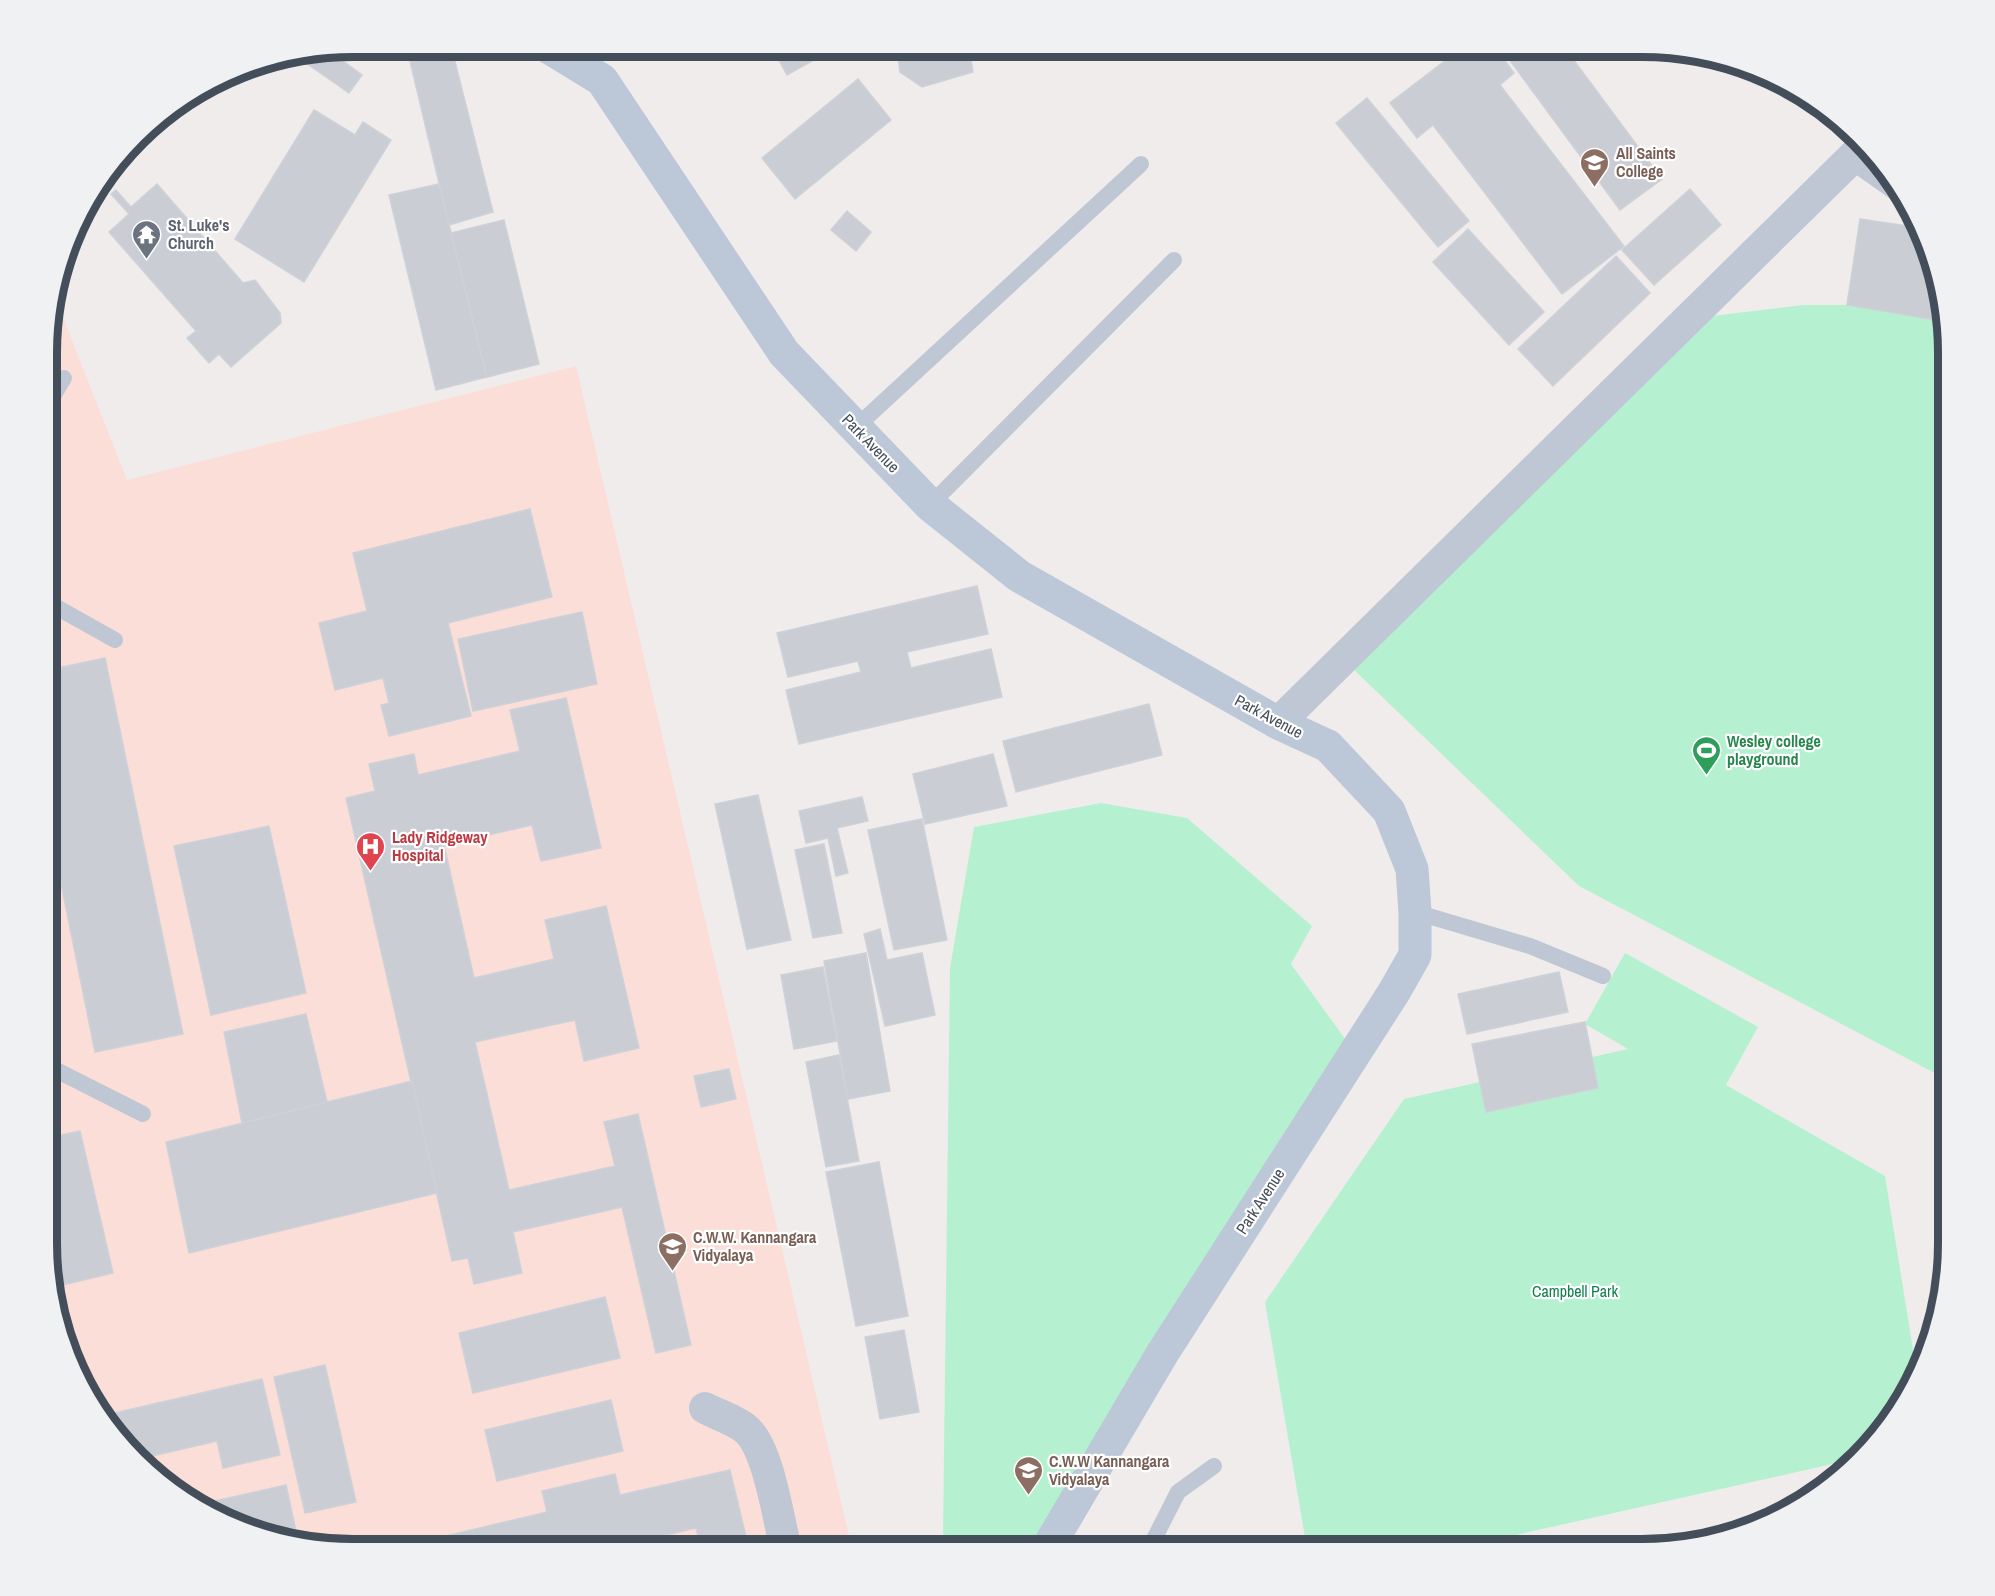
<svg xmlns="http://www.w3.org/2000/svg" width="1995" height="1596" font-family="'Archivo Narrow',sans-serif">
<style>
.medical{fill:#fcded8}
.green{fill:#b5f1d0}
.building{fill:#cacdd4;stroke:#cfd1d8;stroke-width:1.5}
.lines{fill:none;stroke-linecap:round;stroke-linejoin:round}
.path{stroke:#6bd1a6;stroke-width:4;stroke-dasharray:4.5 3;stroke-linecap:butt}
.lane{stroke:#bec7d3;stroke-width:16}
.street{stroke:#bec7d3;stroke-width:32}
.secondary{stroke:#bcc7d7;stroke-width:33}
.labels{text-anchor:middle;stroke-width:4.5;stroke-linejoin:round;paint-order:stroke}
.education-label{font-size:16px;font-weight:bold;fill:#785e54;stroke:#fff;text-anchor:start}
.worship-label{font-size:16px;font-weight:bold;fill:#5b616d;stroke:#fff;text-anchor:start}
.street-label{font-size:16px;fill:#434e5a;stroke:#fff}
.leisure-label{font-size:16px;font-weight:bold;fill:#27864d;stroke:#fff;text-anchor:start}
.health-label{font-size:16px;font-weight:bold;fill:#be3a42;stroke:#fff;text-anchor:start}
.park-label{font-size:16px;fill:#10804f;stroke:#fff}
.rim{fill:none;stroke:#434e5a;stroke-width:8}
</style>
<rect width="100%" height="100%" fill="#efeceb"/>
<path class="medical" d="M 55,297 L 127,480 L 576,366 L 852,1549 L 334,1549 L 236,1526 L 151,1473 L 78,1378 L 47,1263 L 49,313 Z"/>
<g class="green">
<path d="M 1803,305 L 1847,305 L 1942,320 L 1948,353 L 1948,1080 L 1579,886 L 1349,665 L 1704,317 Z"/>
<path d="M 1101,803 L 1187,818 L 1312,926 L 1291,964 L 1345,1039 L 1028,1549 L 979,1549 L 943,1534 L 950,968 L 974,827 Z"/>
<path d="M 1625,953 L 1758,1027 L 1726,1085 L 1885,1176 L 1917,1374 L 1872,1445 L 1859,1458 L 1453,1549 L 1307,1549 L 1265,1302 L 1404,1099 L 1628,1049 L 1585,1024 Z"/>
</g>
<g class="building">
<path d="M 772,47 L 828,47 L 830,51 L 787,75 Z"/>
<path d="M 900,47 L 969,47 L 973,72 L 922,87 L 900,72 L 898,56 Z"/>
<path d="M 1463,47 L 1495,47 L 1514,73 L 1500,85 L 1624,246 L 1562,294 L 1433,125 L 1417,138 L 1390,103 Z"/>
<path d="M 1500,47 L 1564,47 L 1662,179 L 1620,210 Z"/>
<path d="M 341,49 L 336,56 L 362,75 L 349,93 L 296,56 Z"/>
<path d="M 453,54 L 493,212 L 449,225 L 410,61 Z"/>
<path d="M 858,79 L 891,120 L 795,199 L 762,158 Z"/>
<path d="M 1367,98 L 1469,221 L 1438,247 L 1336,123 Z"/>
<path d="M 314,110 L 355,135 L 363,122 L 391,140 L 304,282 L 235,239 Z"/>
<path d="M 157,184 L 243,283 L 255,280 L 280,313 L 281,323 L 231,367 L 219,354 L 209,363 L 187,338 L 196,331 L 109,232 L 129,214 L 111,194 L 116,190 L 131,207 Z"/>
<path d="M 439,184 L 487,377 L 436,390 L 389,195 Z"/>
<path d="M 1690,189 L 1721,225 L 1654,285 L 1622,250 Z"/>
<path d="M 847,211 L 871,232 L 856,251 L 831,230 Z"/>
<path d="M 1860,219 L 1921,228 L 1925,236 L 1938,300 L 1935,320 L 1847,305 Z"/>
<path d="M 504,220 L 539,364 L 487,377 L 451,233 Z"/>
<path d="M 1468,229 L 1544,312 L 1509,345 L 1433,262 Z"/>
<path d="M 1616,256 L 1650,293 L 1553,386 L 1518,349 Z"/>
<path d="M 530,509 L 552,597 L 448,623 L 471,716 L 389,736 L 381,705 L 389,703 L 383,678 L 335,690 L 319,623 L 367,611 L 353,553 Z"/>
<path d="M 977,586 L 988,634 L 907,652 L 911,668 L 991,649 L 1002,697 L 799,744 L 786,690 L 861,672 L 858,661 L 788,677 L 777,633 Z"/>
<path d="M 582,612 L 597,684 L 473,711 L 458,639 Z"/>
<path d="M 105,658 L 183,1034 L 95,1052 L 48,819 L 48,670 Z"/>
<path d="M 566,698 L 601,848 L 541,861 L 532,825 L 444,845 L 474,978 L 554,959 L 545,920 L 606,906 L 639,1048 L 584,1061 L 575,1020 L 475,1042 L 509,1190 L 615,1166 L 604,1122 L 638,1114 L 691,1345 L 656,1353 L 622,1207 L 513,1232 L 522,1273 L 474,1284 L 468,1258 L 452,1261 L 346,798 L 375,791 L 369,764 L 414,754 L 418,775 L 520,751 L 510,710 Z"/>
<path d="M 1149,704 L 1162,755 L 1016,792 L 1003,741 Z"/>
<path d="M 993,754 L 1007,806 L 925,824 L 913,774 Z"/>
<path d="M 758,795 L 791,940 L 747,949 L 715,804 Z"/>
<path d="M 862,797 L 868,821 L 837,828 L 848,873 L 836,876 L 828,838 L 806,843 L 799,811 Z"/>
<path d="M 922,819 L 947,940 L 894,950 L 868,830 Z"/>
<path d="M 269,826 L 306,993 L 211,1015 L 174,846 Z"/>
<path d="M 824,844 L 842,933 L 813,938 L 795,850 Z"/>
<path d="M 880,929 L 887,960 L 922,953 L 935,1015 L 885,1026 L 864,934 Z"/>
<path d="M 866,953 L 890,1091 L 848,1099 L 824,961 Z"/>
<path d="M 823,967 L 837,1041 L 794,1049 L 781,975 Z"/>
<path d="M 1559,972 L 1568,1012 L 1467,1034 L 1458,994 Z"/>
<path d="M 306,1014 L 327,1102 L 242,1123 L 224,1032 Z"/>
<path d="M 1585,1022 L 1598,1088 L 1486,1112 L 1472,1044 Z"/>
<path d="M 839,1055 L 859,1161 L 826,1167 L 806,1062 Z"/>
<path d="M 729,1069 L 736,1099 L 701,1107 L 694,1076 Z"/>
<path d="M 412,1081 L 437,1193 L 189,1253 L 166,1142 Z"/>
<path d="M 80,1131 L 113,1273 L 54,1287 L 47,1263 L 47,1138 Z"/>
<path d="M 879,1162 L 908,1316 L 856,1326 L 826,1172 Z"/>
<path d="M 605,1297 L 620,1358 L 473,1393 L 459,1333 Z"/>
<path d="M 904,1330 L 919,1412 L 880,1419 L 865,1337 Z"/>
<path d="M 325,1365 L 356,1502 L 305,1513 L 274,1377 Z"/>
<path d="M 262,1379 L 280,1455 L 223,1468 L 217,1441 L 140,1459 L 106,1415 Z"/>
<path d="M 611,1400 L 623,1451 L 497,1481 L 485,1430 Z"/>
<path d="M 730,1470 L 749,1549 L 701,1549 L 696,1528 L 627,1544 L 629,1549 L 391,1549 L 547,1512 L 542,1491 L 615,1474 L 620,1495 Z"/>
<path d="M 286,1485 L 297,1536 L 287,1538 L 236,1526 L 201,1504 Z"/>
</g>
<g class="lines">
<path class="path" d="M 1632,1549 L 1767,1521"/>
<g class="lane">
<path d="M 1849,160 L 1903,198"/>
<path d="M 49,403 L 64,378"/>
<path d="M 855,428 L 1141,164"/>
<path d="M 930,505 L 1174,260"/>
<path d="M 49,603 L 115,640"/>
<path d="M 1415,912 L 1530,946 L 1603,976"/>
<path d="M 48,1066 L 143,1114"/>
<path d="M 1149,1549 L 1178,1492 L 1214,1466"/>
</g>
<g class="street">
<path d="M 1278,723 L 1865,145"/>
<path d="M 705,1408 C 718,1415 736,1420 747,1430 C 769,1451 778,1518 786,1549"/>
</g>
<path class="secondary" d="M 548,47 L 602,80 L 784,353 L 930,505 L 1019,576 L 1278,723 L 1328,746 L 1389,811 L 1412,869 L 1415,912 L 1415,955 L 1394,992 L 1162,1354 L 1047,1549"/>
</g>
<defs>
<symbol id="school-pin" viewBox="-11 -11 22 30"><path d="M0 17L-7.5 6A9.5 9.5 0 1 1 7.5 6Z" fill="#8d6e63" stroke="#fff"/><path d="M0-5L7-2L0 1L-7-2ZM-4 1L0 2.5L4 1V4Q0 6-4 4Z" fill="#fff"/></symbol>
<symbol id="temple-pin" viewBox="-11 -11 22 30"><path d="M0 17L-7.5 6A9.5 9.5 0 1 1 7.5 6Z" fill="#6b7280" stroke="#fff"/><path d="M0-6L5-2H3V0L6.5 2.5H4V6H1.5V3h-3V6H-4V2.5H-6.5L-3 0V-2H-5Z" fill="#fff"/></symbol>
<symbol id="stadium-pin" viewBox="-11 -11 22 30"><path d="M0 17L-7.5 6A9.5 9.5 0 1 1 7.5 6Z" fill="#2e9e5b" stroke="#fff"/><path d="M0-5a6.5 5 0 1 0 0 10a6.5 5 0 1 0 0-10ZM-3.5-1.8h7v3.6h-7Z" fill="#fff"/></symbol>
<symbol id="hospital-pin" viewBox="-11 -11 22 30"><path d="M0 17L-7.5 6A9.5 9.5 0 1 1 7.5 6Z" fill="#e0444e" stroke="#fff"/><path d="M-5-5h3v3.5h4V-5h3V5h-3V1.5h-4V5h-3Z" fill="#fff"/></symbol>
</defs>
<g fill-rule="evenodd">
<use href="#school-pin" x="1578" y="146" width="33" height="45"/>
<use href="#temple-pin" x="130" y="218" width="33" height="45"/>
<use href="#stadium-pin" x="1690" y="734" width="33" height="45"/>
<use href="#hospital-pin" x="354" y="830" width="33" height="45"/>
<use href="#school-pin" x="656" y="1230" width="33" height="45"/>
<use href="#school-pin" x="1012" y="1454" width="33" height="45"/>
</g>
<g class="labels">
<g class="education-label">
<text x="1616" y="159">All Saints<tspan x="1616" dy="18">College</tspan></text>
<text x="693" y="1243">C.W.W. Kannangara<tspan x="693" dy="18">Vidyalaya</tspan></text>
<text x="1049" y="1467">C.W.W Kannangara<tspan x="1049" dy="18">Vidyalaya</tspan></text>
</g>
<g class="worship-label">
<text x="168" y="231">St. Luke's<tspan x="168" dy="18">Church</tspan></text>
</g>
<g class="street-label">
<text transform="translate(871 443) rotate(46)" y="6">Park Avenue</text>
<text transform="translate(1269 716) rotate(28)" y="6">Park Avenue</text>
<text transform="translate(1260 1201) rotate(-57)" y="6">Park Avenue</text>
</g>
<g class="leisure-label">
<text x="1727" y="747">Wesley college<tspan x="1727" dy="18">playground</tspan></text>
</g>
<g class="health-label">
<text x="392" y="843">Lady Ridgeway<tspan x="392" dy="18">Hospital</tspan></text>
</g>
<g class="park-label">
<text x="1575" y="1297">Campbell Park</text>
</g>
</g>
<path d="M0 0H1995V1596H0ZM353 57H1642A296 296 0 0 1 1938 353V1243A296 296 0 0 1 1642 1539H353A296 296 0 0 1 57 1243V353A296 296 0 0 1 353 57Z" fill="#f0f1f2" fill-rule="evenodd"/>
<path class="rim" d="M353 57H1642A296 296 0 0 1 1938 353V1243A296 296 0 0 1 1642 1539H353A296 296 0 0 1 57 1243V353A296 296 0 0 1 353 57Z"/>
</svg>
